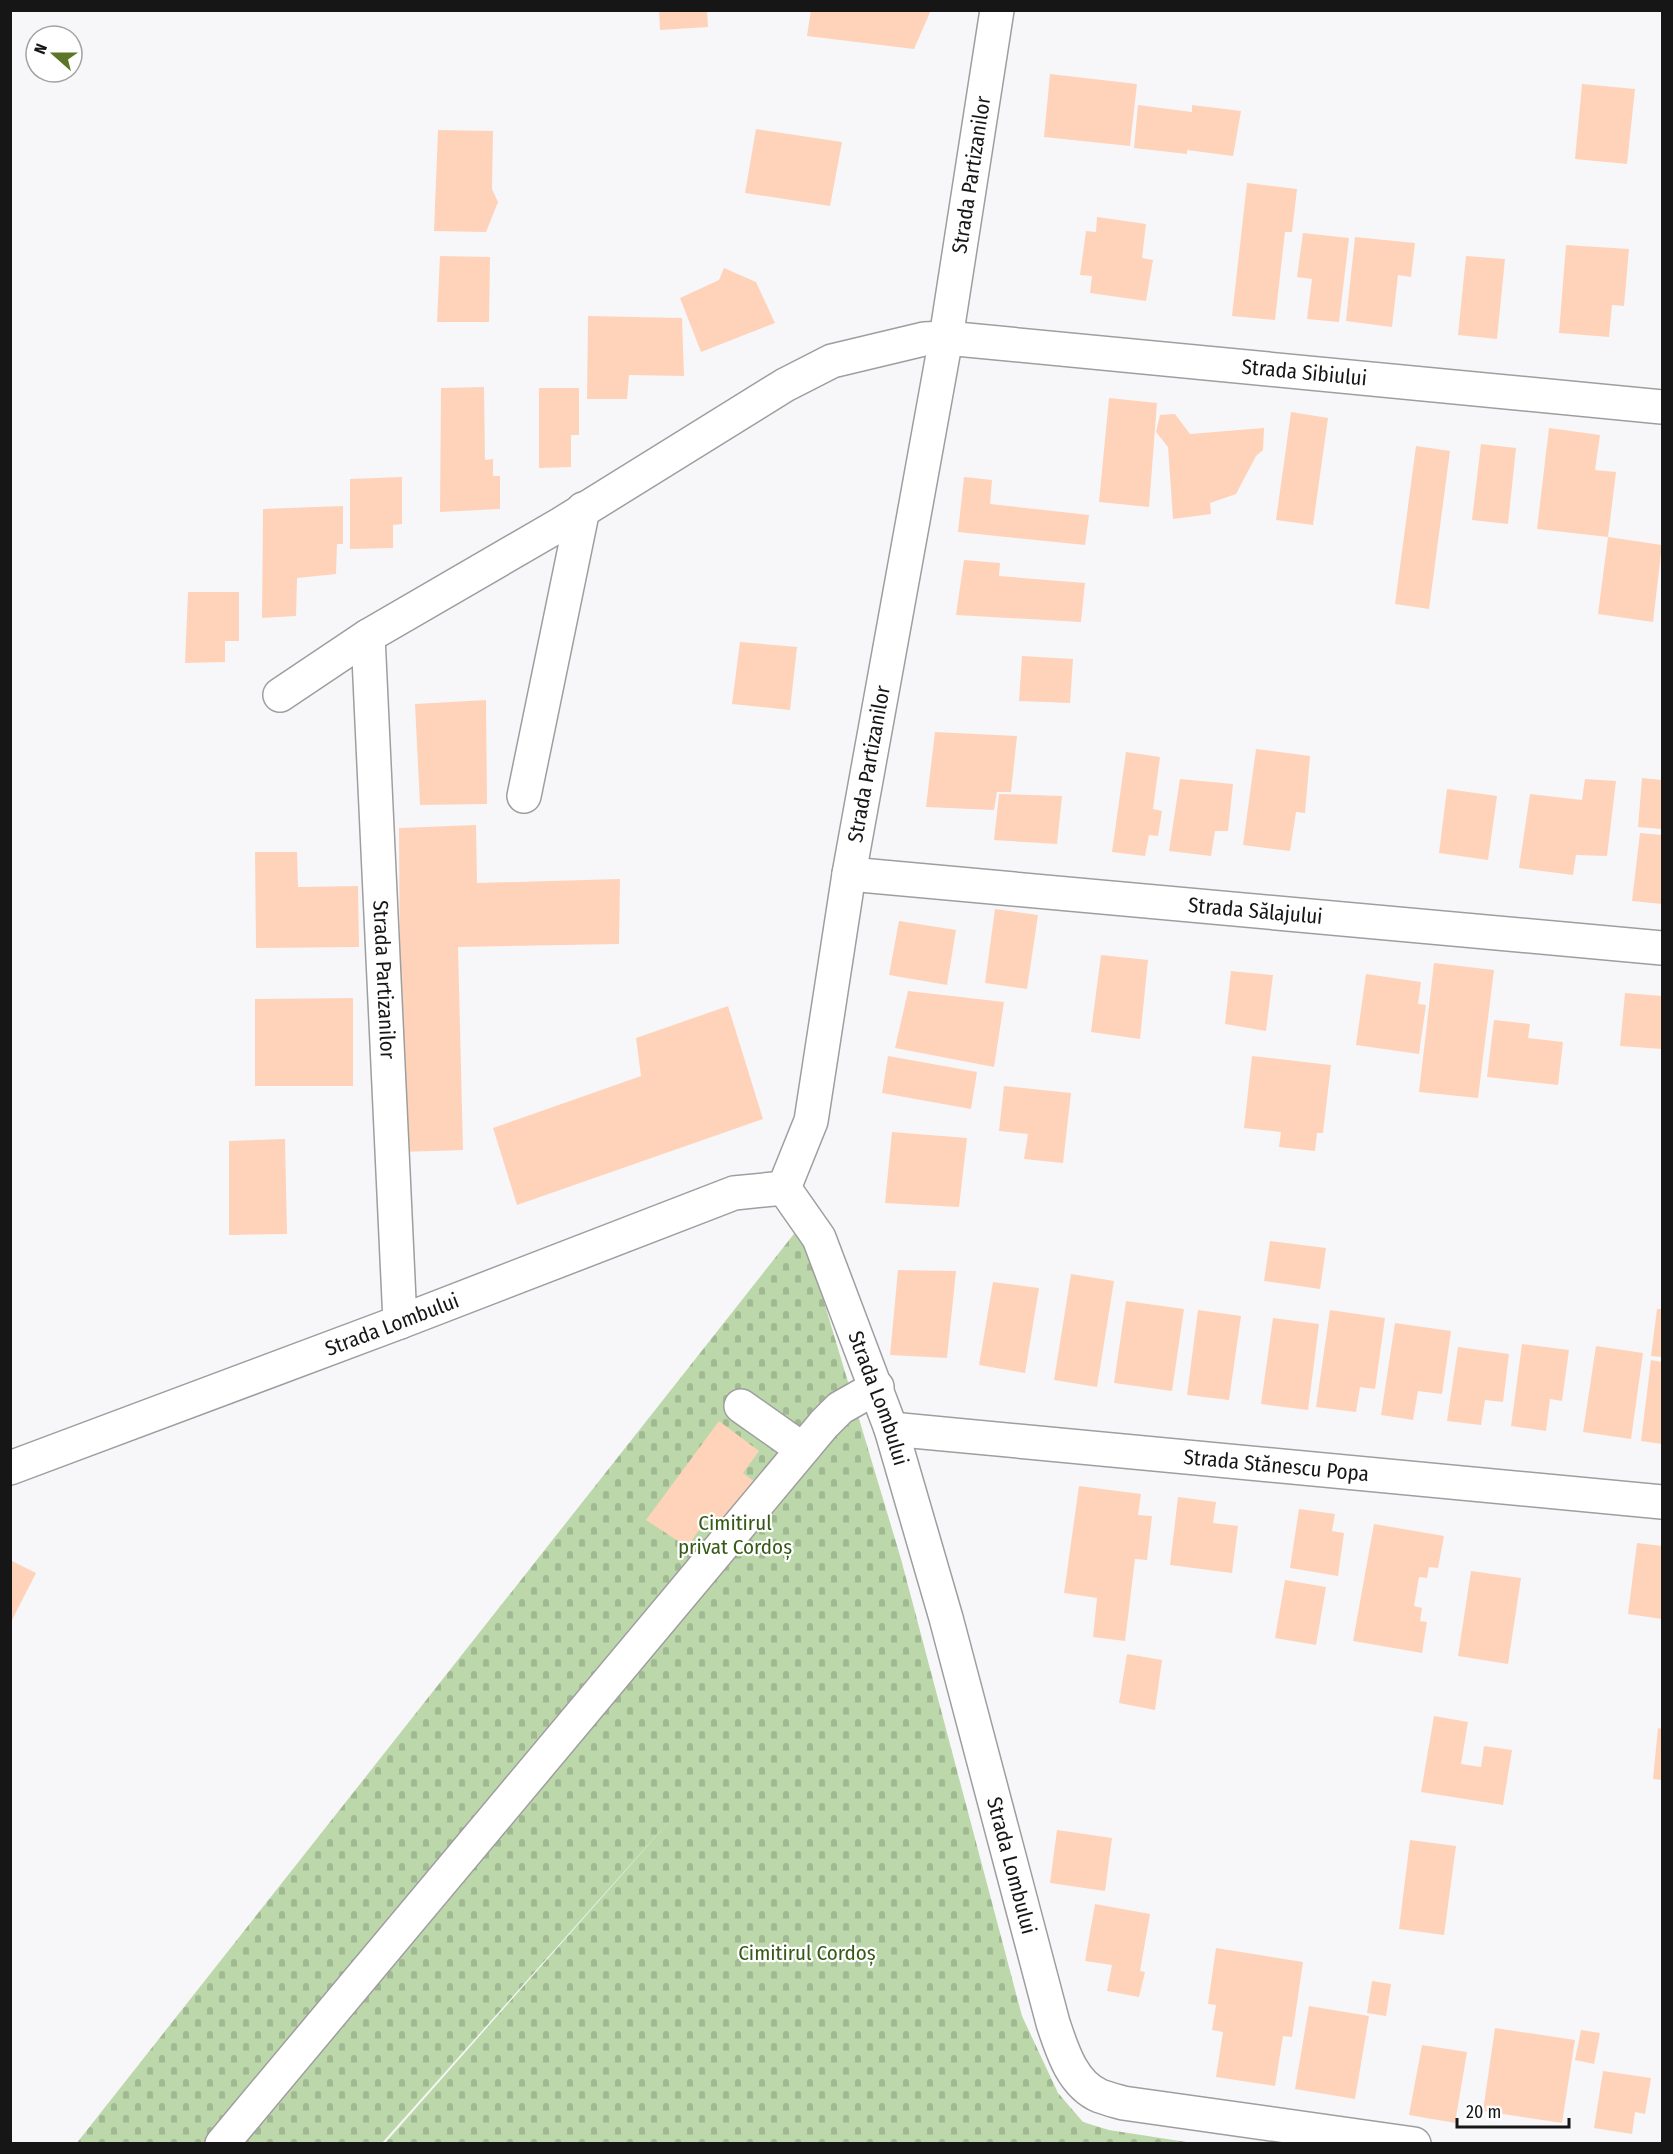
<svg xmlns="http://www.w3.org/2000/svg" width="1673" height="2154" font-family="'Fira Sans Condensed',sans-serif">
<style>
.cemetery{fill:url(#cemetery-stones)}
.building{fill:#ffd3ba}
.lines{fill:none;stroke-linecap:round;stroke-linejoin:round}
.minor-casing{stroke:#9e9ea0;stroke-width:36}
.minor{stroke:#fff;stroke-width:33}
.labels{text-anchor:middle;stroke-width:4.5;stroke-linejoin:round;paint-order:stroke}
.street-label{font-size:21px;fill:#161616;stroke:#fff}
.park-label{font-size:21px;fill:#365a16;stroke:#fff}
</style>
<defs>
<pattern id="cemetery-stones" width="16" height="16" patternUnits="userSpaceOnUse" patternTransform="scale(1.5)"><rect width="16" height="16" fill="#bcd8aa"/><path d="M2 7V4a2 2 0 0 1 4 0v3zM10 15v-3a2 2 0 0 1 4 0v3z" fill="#a1b992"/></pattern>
</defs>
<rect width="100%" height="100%" fill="#f7f7f9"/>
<path class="cemetery" d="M 801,1225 L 901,1559 L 1022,2016 L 1058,2093 L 1083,2122 L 1109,2130 L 1193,2143 L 385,2143 L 680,1809 L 382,2143 L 76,2144 Z"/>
<g class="building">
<path d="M 659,10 L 707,10 L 708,27 L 660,30 Z"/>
<path d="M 811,10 L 931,10 L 914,49 L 807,36 Z"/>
<path d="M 1050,74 L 1137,84 L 1130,146 L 1044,137 Z"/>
<path d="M 1582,84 L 1635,89 L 1627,164 L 1575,159 Z"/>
<path d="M 1138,105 L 1192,112 L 1192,105 L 1241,111 L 1233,156 L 1187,150 L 1187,154 L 1134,148 Z"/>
<path d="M 756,129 L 842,142 L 830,206 L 745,193 Z"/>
<path d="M 438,130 L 493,131 L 492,189 L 498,202 L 486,232 L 434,231 Z"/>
<path d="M 1247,183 L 1297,189 L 1292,232 L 1285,232 L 1275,320 L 1232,316 Z"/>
<path d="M 1097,217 L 1146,224 L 1142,258 L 1153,260 L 1146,301 L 1090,293 L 1092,276 L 1080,275 L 1086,231 L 1096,232 Z"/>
<path d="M 1303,233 L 1349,238 L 1339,322 L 1307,319 L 1312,279 L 1297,277 Z"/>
<path d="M 1355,237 L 1415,243 L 1411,277 L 1398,275 L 1392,327 L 1346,321 Z"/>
<path d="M 1566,245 L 1629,249 L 1624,306 L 1612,305 L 1609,337 L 1559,333 Z"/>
<path d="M 440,256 L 490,257 L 489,322 L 437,322 Z"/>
<path d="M 1466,256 L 1505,259 L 1497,339 L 1458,335 Z"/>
<path d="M 724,268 L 756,282 L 775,323 L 701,352 L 680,298 L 719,280 Z"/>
<path d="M 588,316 L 682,318 L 684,376 L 629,375 L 627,399 L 587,399 Z"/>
<path d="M 484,387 L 485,460 L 493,459 L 493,476 L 500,476 L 500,509 L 440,512 L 441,388 Z"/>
<path d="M 539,388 L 579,388 L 579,435 L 571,435 L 571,467 L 539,468 Z"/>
<path d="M 1109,398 L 1157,403 L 1149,507 L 1099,502 Z"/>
<path d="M 1291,412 L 1328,418 L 1313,525 L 1276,520 Z"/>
<path d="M 1175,414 L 1190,434 L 1264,428 L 1263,450 L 1256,456 L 1236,494 L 1210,503 L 1211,514 L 1173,519 L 1168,447 L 1156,432 L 1160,415 Z"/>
<path d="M 1549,428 L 1600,435 L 1595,470 L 1616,472 L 1608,537 L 1537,529 Z"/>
<path d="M 1481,444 L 1516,448 L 1508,524 L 1472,520 Z"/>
<path d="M 1416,446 L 1450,451 L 1429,609 L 1395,604 Z"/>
<path d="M 402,477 L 402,524 L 393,525 L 393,548 L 350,549 L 350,479 Z"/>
<path d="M 964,477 L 992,480 L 990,504 L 1089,515 L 1085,545 L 958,532 Z"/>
<path d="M 343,506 L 343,544 L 337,544 L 336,574 L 297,578 L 296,616 L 262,618 L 263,509 Z"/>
<path d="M 1608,537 L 1662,545 L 1653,622 L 1598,614 Z"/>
<path d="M 964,560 L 1000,563 L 999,576 L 1085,583 L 1081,622 L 956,615 Z"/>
<path d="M 188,592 L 239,592 L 239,641 L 225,641 L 225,662 L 185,663 Z"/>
<path d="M 740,642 L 797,647 L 790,710 L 732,704 Z"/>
<path d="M 1022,656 L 1073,659 L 1070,703 L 1019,701 Z"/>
<path d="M 486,700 L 487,804 L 420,805 L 415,704 Z"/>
<path d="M 935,732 L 1017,736 L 1011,792 L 997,792 L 994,810 L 926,807 Z"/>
<path d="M 1256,749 L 1310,756 L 1305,813 L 1296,812 L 1290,851 L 1243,845 Z"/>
<path d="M 1126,752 L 1160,757 L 1153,809 L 1162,811 L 1158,836 L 1149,835 L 1145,856 L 1112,852 Z"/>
<path d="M 1642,778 L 1662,780 L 1662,829 L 1638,827 Z"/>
<path d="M 1180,779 L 1233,784 L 1228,831 L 1215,831 L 1211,856 L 1169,851 Z"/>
<path d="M 1585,779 L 1616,781 L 1607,856 L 1576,855 L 1573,875 L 1519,868 L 1530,794 L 1582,800 Z"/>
<path d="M 1447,789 L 1497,796 L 1488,860 L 1439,853 Z"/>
<path d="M 999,794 L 1062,796 L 1057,844 L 994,840 Z"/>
<path d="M 476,825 L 477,883 L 620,879 L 619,944 L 458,947 L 463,1150 L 401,1152 L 399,828 Z"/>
<path d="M 1640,833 L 1662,835 L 1662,904 L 1632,901 Z"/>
<path d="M 255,852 L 297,852 L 298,887 L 358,886 L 359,947 L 256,948 Z"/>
<path d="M 995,909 L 1038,915 L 1027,989 L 985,983 Z"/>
<path d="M 899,921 L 956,930 L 947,985 L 889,975 Z"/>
<path d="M 1101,955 L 1148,960 L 1140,1039 L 1091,1032 Z"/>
<path d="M 1434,963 L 1494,970 L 1478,1098 L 1419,1092 Z"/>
<path d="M 1231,971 L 1273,975 L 1266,1031 L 1225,1024 Z"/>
<path d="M 1366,974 L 1421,982 L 1418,1004 L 1426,1005 L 1419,1054 L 1356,1045 Z"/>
<path d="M 908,991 L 1004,1002 L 994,1067 L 895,1048 Z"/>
<path d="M 1625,993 L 1662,996 L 1662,1049 L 1620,1046 Z"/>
<path d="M 353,998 L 353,1086 L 255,1086 L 255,999 Z"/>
<path d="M 728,1006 L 763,1119 L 517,1205 L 493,1128 L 641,1076 L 636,1038 Z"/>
<path d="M 1494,1020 L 1530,1024 L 1528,1038 L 1563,1042 L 1558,1085 L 1487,1077 Z"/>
<path d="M 888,1056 L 977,1072 L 971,1109 L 882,1093 Z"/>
<path d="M 1252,1056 L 1331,1065 L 1323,1133 L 1317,1133 L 1315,1151 L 1279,1147 L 1281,1132 L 1244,1128 Z"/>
<path d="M 1004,1086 L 1071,1093 L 1063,1163 L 1024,1159 L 1028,1134 L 999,1131 Z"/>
<path d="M 892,1132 L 967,1138 L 959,1207 L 885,1203 Z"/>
<path d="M 285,1139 L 287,1234 L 229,1235 L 229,1141 Z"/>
<path d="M 1270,1241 L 1326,1248 L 1320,1289 L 1264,1281 Z"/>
<path d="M 898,1270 L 956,1271 L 947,1358 L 890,1355 Z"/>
<path d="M 1071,1274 L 1114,1281 L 1097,1387 L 1054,1380 Z"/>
<path d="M 993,1282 L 1039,1288 L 1025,1373 L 979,1365 Z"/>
<path d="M 1126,1301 L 1184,1309 L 1172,1391 L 1114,1383 Z"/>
<path d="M 1657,1309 L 1662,1309 L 1662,1357 L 1651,1356 Z"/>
<path d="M 1198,1310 L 1241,1316 L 1229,1400 L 1187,1395 Z"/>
<path d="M 1330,1310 L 1385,1318 L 1375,1389 L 1360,1387 L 1356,1412 L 1316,1407 Z"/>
<path d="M 1273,1318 L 1319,1324 L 1308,1410 L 1261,1404 Z"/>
<path d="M 1395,1323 L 1451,1331 L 1442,1394 L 1418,1391 L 1413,1420 L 1381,1415 Z"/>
<path d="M 1522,1344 L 1569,1350 L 1562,1401 L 1550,1399 L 1546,1431 L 1511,1426 Z"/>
<path d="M 1596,1346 L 1643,1353 L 1631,1439 L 1583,1432 Z"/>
<path d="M 1458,1347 L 1509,1354 L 1503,1402 L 1485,1400 L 1481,1425 L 1447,1421 Z"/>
<path d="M 1651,1360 L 1662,1362 L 1662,1444 L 1641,1441 Z"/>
<path d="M 719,1421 L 759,1451 L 743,1473 L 755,1482 L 723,1528 L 709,1516 L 687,1547 L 646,1520 Z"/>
<path d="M 1079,1486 L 1141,1494 L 1138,1515 L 1152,1516 L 1147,1560 L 1135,1559 L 1125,1641 L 1093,1637 L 1097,1598 L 1064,1593 Z"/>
<path d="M 1178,1497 L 1216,1502 L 1213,1523 L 1238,1526 L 1232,1573 L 1170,1565 Z"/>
<path d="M 1299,1509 L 1335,1514 L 1332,1531 L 1344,1533 L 1338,1576 L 1290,1568 Z"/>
<path d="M 1374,1524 L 1444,1536 L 1438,1568 L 1429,1567 L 1427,1578 L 1419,1577 L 1414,1606 L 1422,1608 L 1420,1621 L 1427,1622 L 1422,1653 L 1353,1641 Z"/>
<path d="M 1637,1543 L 1662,1546 L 1662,1619 L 1628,1614 Z"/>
<path d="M 10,1560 L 36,1573 L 10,1624 Z"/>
<path d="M 1471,1571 L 1521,1578 L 1508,1664 L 1458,1656 Z"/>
<path d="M 1285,1580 L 1326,1587 L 1316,1645 L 1275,1638 Z"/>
<path d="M 1127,1654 L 1162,1660 L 1155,1710 L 1119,1703 Z"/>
<path d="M 1434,1716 L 1468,1722 L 1461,1764 L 1481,1767 L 1484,1746 L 1512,1750 L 1503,1805 L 1421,1792 Z"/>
<path d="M 1658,1728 L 1662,1729 L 1662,1780 L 1653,1779 Z"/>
<path d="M 1057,1830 L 1112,1838 L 1105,1891 L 1050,1883 Z"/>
<path d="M 1410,1840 L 1456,1846 L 1444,1935 L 1399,1929 Z"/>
<path d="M 1095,1904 L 1150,1914 L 1140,1971 L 1145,1972 L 1139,1997 L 1107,1991 L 1112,1965 L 1085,1961 Z"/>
<path d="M 1216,1948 L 1303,1962 L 1292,2037 L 1283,2036 L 1275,2086 L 1216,2077 L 1223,2032 L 1212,2030 L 1216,2005 L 1208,2004 Z"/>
<path d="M 1372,1981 L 1391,1984 L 1386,2016 L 1367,2013 Z"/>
<path d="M 1309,2006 L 1369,2016 L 1355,2099 L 1295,2089 Z"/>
<path d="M 1495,2028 L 1575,2040 L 1562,2123 L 1483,2111 Z"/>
<path d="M 1581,2030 L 1600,2033 L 1594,2064 L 1575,2060 Z"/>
<path d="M 1422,2045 L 1467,2052 L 1455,2123 L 1409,2115 Z"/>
<path d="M 1603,2071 L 1651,2078 L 1645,2114 L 1635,2112 L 1632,2134 L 1594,2128 Z"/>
</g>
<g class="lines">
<defs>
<g id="minor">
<path id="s1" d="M 368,636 L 400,1322"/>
<path id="s2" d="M 280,695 L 368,636 L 561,524 L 785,385 L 832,361 L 924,339 L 946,338 L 1662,407"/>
<path d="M 524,796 L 583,509"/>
<path id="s3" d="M 849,874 L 1662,948"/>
<path id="s4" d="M 784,1188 L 819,1238 L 891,1429 L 946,1618 L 1053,2023 C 1062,2050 1072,2084 1100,2096 C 1108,2099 1116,2101 1123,2103 L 1414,2144"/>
<path id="s5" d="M 784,1188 L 811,1121 L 849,874 L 946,338 L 997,10"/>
<path d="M 741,1406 L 802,1449"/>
<path id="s6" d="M 891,1429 L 1662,1502"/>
<path id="s7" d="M 10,1468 L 400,1322 L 734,1193 L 784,1188"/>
<path d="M 222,2144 L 824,1424 L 840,1408 L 877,1387"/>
</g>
</defs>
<use href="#minor" class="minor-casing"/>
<use href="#minor" class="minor"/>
</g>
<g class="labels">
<g class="street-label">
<text dy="7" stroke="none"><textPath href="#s5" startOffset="1032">Strada Partizanilor</textPath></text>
<text dy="7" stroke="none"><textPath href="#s2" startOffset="1122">Strada Sibiului</textPath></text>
<text dy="7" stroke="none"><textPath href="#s5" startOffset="434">Strada Partizanilor</textPath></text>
<text dy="7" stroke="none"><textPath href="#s3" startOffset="408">Strada Sălajului</textPath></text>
<text dy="7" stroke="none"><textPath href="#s1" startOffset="344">Strada Partizanilor</textPath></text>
<text dy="7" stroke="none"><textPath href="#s7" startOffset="408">Strada Lombului</textPath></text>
<text dy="7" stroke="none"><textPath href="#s4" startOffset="232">Strada Lombului</textPath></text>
<text dy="7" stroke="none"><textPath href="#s6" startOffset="387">Strada Stănescu Popa</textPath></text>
<text dy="7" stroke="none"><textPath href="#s4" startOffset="718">Strada Lombului</textPath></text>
</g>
<g class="park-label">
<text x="735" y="1530">Cimitirul<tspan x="735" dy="24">privat Cordoș</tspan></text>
<text x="807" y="1960">Cimitirul Cordoș</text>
</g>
</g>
<rect width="1673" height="2154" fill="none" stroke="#161616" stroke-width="24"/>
<g transform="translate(54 54) rotate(291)"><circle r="28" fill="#ffffff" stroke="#a2a2a2" stroke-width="1.5"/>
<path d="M0-4.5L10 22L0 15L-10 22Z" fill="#5d7526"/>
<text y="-9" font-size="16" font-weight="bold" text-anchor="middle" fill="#161616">N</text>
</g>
<path d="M1457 2118v9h112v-9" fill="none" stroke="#161616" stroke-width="3"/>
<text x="1466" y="2118" font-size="18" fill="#161616" stroke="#ffffff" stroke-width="4.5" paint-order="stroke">20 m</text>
</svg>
